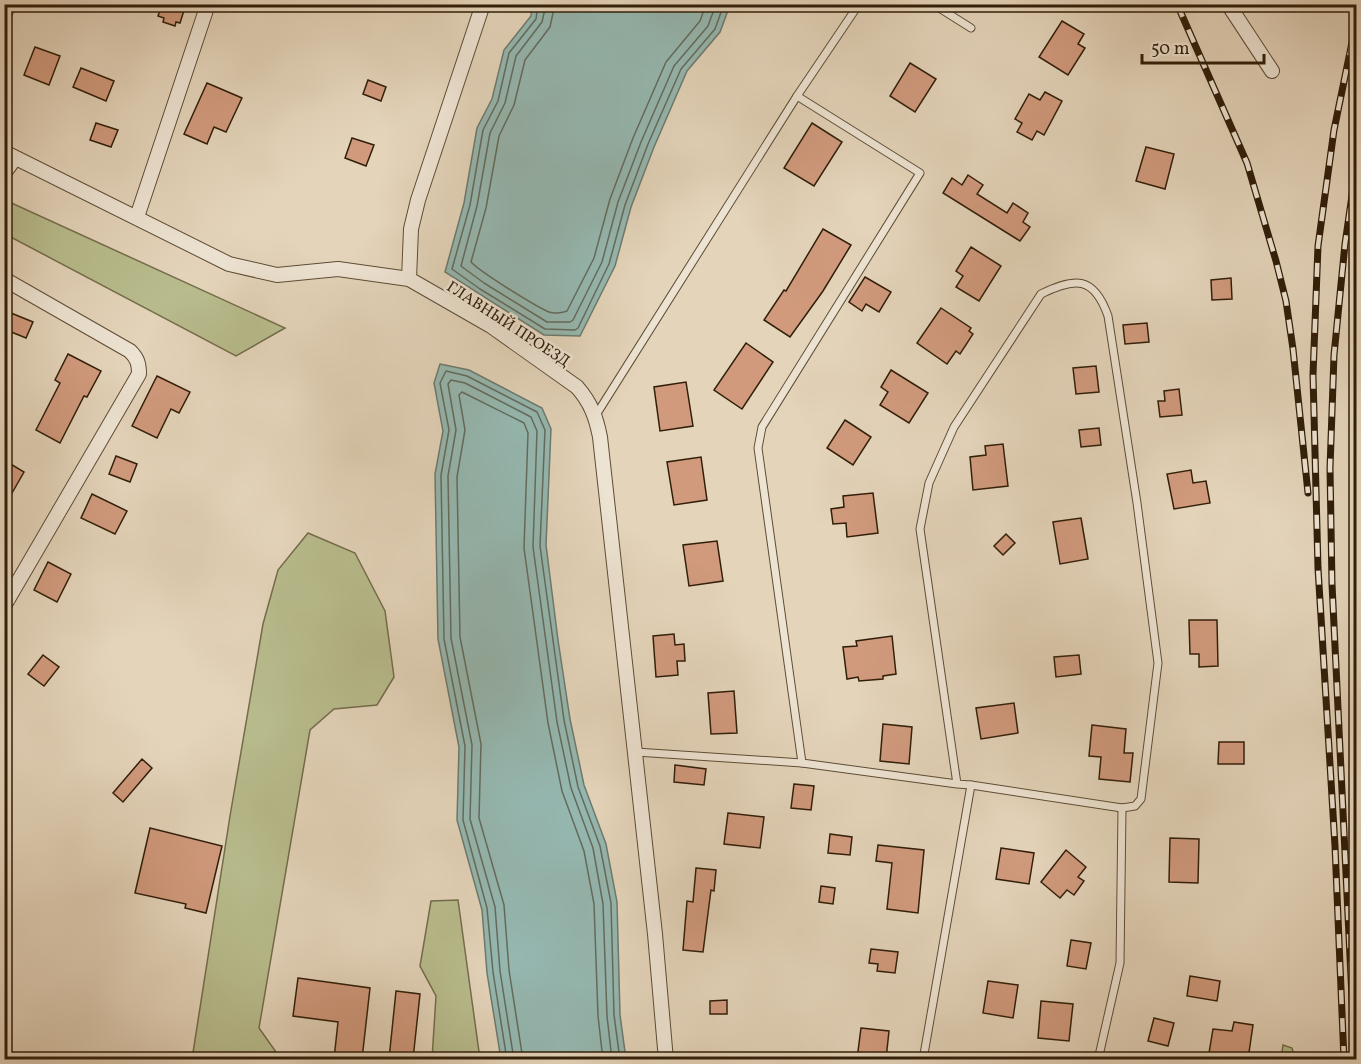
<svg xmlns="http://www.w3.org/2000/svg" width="1361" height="1064" font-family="Vollkorn,serif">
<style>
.green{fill:#b8bc8d;stroke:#746d4b;stroke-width:1.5}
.water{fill:#95b8b1;stroke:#6d7a6e;stroke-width:1.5}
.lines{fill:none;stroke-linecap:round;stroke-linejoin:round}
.shore{stroke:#636b5d;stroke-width:1.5}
.building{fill:#d19a7d;stroke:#311e09;stroke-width:1.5}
.service-casing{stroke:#5e4c35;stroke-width:9}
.minor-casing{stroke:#5e4c35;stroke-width:16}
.service{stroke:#ede3d2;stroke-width:7}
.minor{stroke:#ede3d2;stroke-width:14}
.rail-casing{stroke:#311e09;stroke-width:7}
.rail{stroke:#ede3d2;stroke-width:4.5;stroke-dasharray:14;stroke-linecap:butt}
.labels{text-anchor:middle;stroke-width:5;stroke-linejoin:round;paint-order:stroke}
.street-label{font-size:16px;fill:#311e09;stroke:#ede3d2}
</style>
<rect width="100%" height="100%" fill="#e4d4ba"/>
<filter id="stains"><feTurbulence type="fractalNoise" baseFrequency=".00333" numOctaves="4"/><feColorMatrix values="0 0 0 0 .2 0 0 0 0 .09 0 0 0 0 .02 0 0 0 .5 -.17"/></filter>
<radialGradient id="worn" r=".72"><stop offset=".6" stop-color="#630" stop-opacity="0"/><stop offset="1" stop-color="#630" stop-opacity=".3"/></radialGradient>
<g class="green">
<path d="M 4,200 L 5,200 L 285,328 L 236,356 L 5,234 Z"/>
<path d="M 308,533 L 355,553 L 385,611 L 394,677 L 377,705 L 334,709 L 310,730 L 259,1028 L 281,1059 L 192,1059 L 230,816 L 263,624 L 278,570 Z"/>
<path d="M 458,900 L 480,1059 L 432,1059 L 436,996 L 420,966 L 431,901 Z"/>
<path d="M 1283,1045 L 1292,1048 L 1295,1059 L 1281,1059 Z"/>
</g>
<g class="water">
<path d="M 532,5 L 730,5 L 720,32 L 687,71 L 654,147 L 631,207 L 615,266 L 580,336 L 544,335 L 445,272 L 464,203 L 477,128 L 492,99 L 504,50 L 531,16 Z"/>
<path d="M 440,364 L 469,370 L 542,408 L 551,429 L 546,545 L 558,640 L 570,719 L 584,785 L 606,844 L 617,902 L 620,1015 L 626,1059 L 501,1059 L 487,973 L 482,910 L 457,820 L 459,747 L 438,639 L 435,474 L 443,431 L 434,383 Z"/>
</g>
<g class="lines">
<g class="shore">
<path d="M 538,4 L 536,19 L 509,53 L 498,101 L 483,130 L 470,205 L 452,269 L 480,289 L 545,329 L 575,330 L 578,328 L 609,264 L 625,205 L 648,144 L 681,69 L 715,29 L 724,4"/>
<path d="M 546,4 L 542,22 L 516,56 L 505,103 L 490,133 L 477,206 L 461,266 L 484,283 L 547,322 L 570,322 L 573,320 L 602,262 L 618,202 L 641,142 L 674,66 L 708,26 L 716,4"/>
<path d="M 555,4 L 550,27 L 525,60 L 514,105 L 499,136 L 486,208 L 471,262 C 479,271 536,307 549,312 C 554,314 562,313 567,311 L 594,258 L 610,199 L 633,138 L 666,62 L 700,21 L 706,4"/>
<path d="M 507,1060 L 493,972 L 487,908 L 463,820 L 465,746 L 444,639 L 441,475 L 449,430 L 440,383 L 446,371 L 467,376 L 537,412 L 545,430 L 540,546 L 564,720 L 578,787 L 600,846 L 611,903 L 614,1015 L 620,1060"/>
<path d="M 514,1060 L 500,971 L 495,907 L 470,819 L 472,745 L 451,638 L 448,476 L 456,430 L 448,384 L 451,380 L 465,383 L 531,417 L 537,431 L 533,547 L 557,722 L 571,788 L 593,848 L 603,904 L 607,1016 L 612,1060"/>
<path d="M 523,1060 L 509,970 L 504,905 L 479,818 L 481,744 L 460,637 L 457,477 L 465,430 L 459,395 L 462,392 L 524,423 L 528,433 L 524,548 L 548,723 L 562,791 L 584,851 L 594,904 L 598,1016 L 603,1060"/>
</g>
</g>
<g class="building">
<path d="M 162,4 L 186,4 L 180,23 L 176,22 L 175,26 L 163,22 L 164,18 L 158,16 Z"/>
<path d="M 1062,21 L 1084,34 L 1078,44 L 1085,48 L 1068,75 L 1039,57 Z"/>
<path d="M 35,47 L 60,56 L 49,85 L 24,75 Z"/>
<path d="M 910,63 L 936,79 L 915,112 L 890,96 Z"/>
<path d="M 81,68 L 114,81 L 106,101 L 73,87 Z"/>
<path d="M 368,80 L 386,87 L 381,101 L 363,94 Z"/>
<path d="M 207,83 L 242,98 L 226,132 L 214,127 L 207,144 L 184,134 Z"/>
<path d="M 1045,92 L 1062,101 L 1044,135 L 1037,131 L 1032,140 L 1017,132 L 1022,123 L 1015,119 L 1029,94 L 1040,100 Z"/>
<path d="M 96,123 L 118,130 L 111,147 L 90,140 Z"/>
<path d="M 812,123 L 842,142 L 814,186 L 784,168 Z"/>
<path d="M 352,138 L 374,145 L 366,166 L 345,158 Z"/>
<path d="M 1146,147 L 1174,154 L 1165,189 L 1136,181 Z"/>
<path d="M 968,175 L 983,185 L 977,194 L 1007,213 L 1013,203 L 1028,213 L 1023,222 L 1030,227 L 1020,241 L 943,193 L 952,178 L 962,185 Z"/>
<path d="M 823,229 L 851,245 L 823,291 L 790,337 L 764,320 L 784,290 L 786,291 Z"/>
<path d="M 971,247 L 1001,266 L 979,301 L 956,287 L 963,276 L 956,271 Z"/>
<path d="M 865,277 L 891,292 L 879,312 L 866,304 L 862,311 L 849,302 Z"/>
<path d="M 1231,278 L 1232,299 L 1212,300 L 1211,280 Z"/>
<path d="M 941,308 L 971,328 L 969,331 L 973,334 L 960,354 L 956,351 L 947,364 L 917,343 Z"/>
<path d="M 11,313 L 33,322 L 26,338 L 4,329 Z"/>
<path d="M 1147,323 L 1149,342 L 1125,344 L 1123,325 Z"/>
<path d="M 746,343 L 773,362 L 742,409 L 714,390 Z"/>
<path d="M 68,354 L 101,371 L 87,397 L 84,396 L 60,443 L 36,430 L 60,383 L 55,380 Z"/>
<path d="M 1096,366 L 1099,392 L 1076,394 L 1073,368 Z"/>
<path d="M 891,370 L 928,393 L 909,423 L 880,405 L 888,392 L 881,387 Z"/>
<path d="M 157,376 L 190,392 L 179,413 L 171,409 L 157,438 L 132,426 Z"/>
<path d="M 686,382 L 693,426 L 660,431 L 654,387 Z"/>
<path d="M 1179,389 L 1182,415 L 1160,417 L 1158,401 L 1165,401 L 1164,391 Z"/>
<path d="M 845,420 L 871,437 L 853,465 L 827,448 Z"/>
<path d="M 1099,428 L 1101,445 L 1081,447 L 1079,430 Z"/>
<path d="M 1003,444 L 1008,486 L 973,490 L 970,457 L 986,455 L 985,446 Z"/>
<path d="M 116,456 L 137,464 L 130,482 L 109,474 Z"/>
<path d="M 701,457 L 707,500 L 674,505 L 667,462 Z"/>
<path d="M 4,460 L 24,472 L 4,507 Z"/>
<path d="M 1191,470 L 1193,483 L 1206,481 L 1210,503 L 1174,509 L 1167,474 Z"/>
<path d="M 873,493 L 878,533 L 847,537 L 846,523 L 833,524 L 831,509 L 844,507 L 843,496 Z"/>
<path d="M 92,494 L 127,511 L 115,534 L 81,518 Z"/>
<path d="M 1081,518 L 1088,559 L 1060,564 L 1053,522 Z"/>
<path d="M 1006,534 L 1015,543 L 1003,555 L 994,546 Z"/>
<path d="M 717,541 L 723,581 L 689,586 L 683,545 Z"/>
<path d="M 48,562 L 71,574 L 57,602 L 34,590 Z"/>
<path d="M 1189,620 L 1217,620 L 1218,666 L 1199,667 L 1199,654 L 1190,654 Z"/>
<path d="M 674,634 L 675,645 L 684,644 L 685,661 L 677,661 L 678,675 L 656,677 L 653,636 Z"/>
<path d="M 892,636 L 896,674 L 883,676 L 883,679 L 859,681 L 858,677 L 847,679 L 843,647 L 857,646 L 856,641 Z"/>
<path d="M 43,655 L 59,667 L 44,686 L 28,674 Z"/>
<path d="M 1079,655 L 1081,674 L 1056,677 L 1054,657 Z"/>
<path d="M 734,691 L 737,733 L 711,734 L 708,693 Z"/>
<path d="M 1014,703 L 1018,733 L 981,739 L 976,708 Z"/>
<path d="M 883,724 L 912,727 L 909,764 L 880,761 Z"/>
<path d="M 1092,725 L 1126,729 L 1124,753 L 1133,753 L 1130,782 L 1099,779 L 1101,757 L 1089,756 Z"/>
<path d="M 1219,742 L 1244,742 L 1244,764 L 1218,764 Z"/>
<path d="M 142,759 L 152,768 L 123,802 L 113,793 Z"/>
<path d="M 675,765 L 706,769 L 704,785 L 674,782 Z"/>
<path d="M 794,784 L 814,786 L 811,810 L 791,808 Z"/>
<path d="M 728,813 L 764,817 L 760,848 L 724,844 Z"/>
<path d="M 150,828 L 222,846 L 206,913 L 185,908 L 186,904 L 135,893 Z"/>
<path d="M 830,834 L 852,837 L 850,855 L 828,853 Z"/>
<path d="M 1170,838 L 1199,839 L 1198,883 L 1169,882 Z"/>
<path d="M 878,845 L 924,850 L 918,913 L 887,909 L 892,863 L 876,861 Z"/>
<path d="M 1001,848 L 1034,853 L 1029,884 L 996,879 Z"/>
<path d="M 1066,850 L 1086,867 L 1078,877 L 1084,881 L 1074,895 L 1067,890 L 1060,898 L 1041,882 Z"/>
<path d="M 696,868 L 716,870 L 714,891 L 711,890 L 703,952 L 683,950 L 687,901 L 693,902 Z"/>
<path d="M 821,886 L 835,888 L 833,904 L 819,902 Z"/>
<path d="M 1071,940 L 1091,943 L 1086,969 L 1067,966 Z"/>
<path d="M 871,949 L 898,952 L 895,973 L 877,971 L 878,964 L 869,963 Z"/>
<path d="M 1190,976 L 1220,981 L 1217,1001 L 1187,996 Z"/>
<path d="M 298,978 L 370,988 L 362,1059 L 334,1059 L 338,1022 L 293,1016 Z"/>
<path d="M 988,981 L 1018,985 L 1013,1018 L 983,1013 Z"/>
<path d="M 396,991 L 420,994 L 413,1059 L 389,1059 Z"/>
<path d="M 727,1000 L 727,1014 L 710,1014 L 710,1001 Z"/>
<path d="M 1041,1001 L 1073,1004 L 1069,1041 L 1038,1038 Z"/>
<path d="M 1154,1018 L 1174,1023 L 1168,1046 L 1148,1041 Z"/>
<path d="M 1234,1022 L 1253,1025 L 1248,1059 L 1208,1059 L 1213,1029 L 1232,1031 Z"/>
<path d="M 861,1028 L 889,1031 L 886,1059 L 857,1059 Z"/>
</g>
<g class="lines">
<defs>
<g id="service">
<path d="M 933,4 L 971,28"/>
<path d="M 797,96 L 920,173 L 762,427 L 758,448 L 802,763"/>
<path d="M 4,179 L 19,159"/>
<path d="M 596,415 L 797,96 L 859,4"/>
<path d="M 636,752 L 802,763 L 957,784 L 971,785 L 1122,808 L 1135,806 L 1141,799 L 1158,663 L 1137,503 L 1108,316 C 1094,276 1075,277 1041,294 L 954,427 L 929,483 L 920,529 L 957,784"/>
<path d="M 923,1060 L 971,785"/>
<path d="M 1098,1060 L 1120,963 L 1122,808"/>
</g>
<g id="minor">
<path d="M 1228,4 L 1272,71"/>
<path d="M 4,15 L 9,4"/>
<path d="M 4,152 L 229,264 L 277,275 L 338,269 L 409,279 L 491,326 L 577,387 C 591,403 596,417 600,437 L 655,934 L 666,1060"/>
<path d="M 137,217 L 208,4"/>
<path d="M 4,279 L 130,351 C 137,358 139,363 139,374 L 4,606"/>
<path d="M 409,279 L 411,229 L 418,200 L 483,4"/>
</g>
</defs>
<use href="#service" class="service-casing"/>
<use href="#minor" class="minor-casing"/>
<use href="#service" class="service"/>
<use href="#minor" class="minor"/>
<defs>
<g id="rail">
<path d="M 1177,4 L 1247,163 L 1276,261 L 1286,301 L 1293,349 L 1308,493"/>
<path d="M 1344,1060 L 1335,846 L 1318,568 L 1313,375 L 1318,246 L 1334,130 L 1356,23"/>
<path d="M 1355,1060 L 1332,584 L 1330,468 L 1334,355 L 1345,244 L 1356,168"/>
</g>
</defs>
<use href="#rail" class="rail-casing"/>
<use href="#rail" class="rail"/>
</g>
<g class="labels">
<g class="street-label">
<text transform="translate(509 323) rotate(33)" y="6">ГЛАВНЫЙ ПРОЕЗД</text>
</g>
</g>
<rect width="1361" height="1064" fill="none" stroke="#e4d4ba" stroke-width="24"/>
<rect x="6" y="6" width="1349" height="1052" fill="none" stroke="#311e09" stroke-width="3"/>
<rect x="12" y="12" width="1337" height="1040" fill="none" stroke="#311e09" stroke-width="1.5"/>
<path d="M1142 54v9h122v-9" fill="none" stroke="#311e09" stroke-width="3"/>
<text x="1151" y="54" font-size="18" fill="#311e09" stroke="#ede3d2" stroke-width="4.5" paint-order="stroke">50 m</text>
<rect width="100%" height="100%" filter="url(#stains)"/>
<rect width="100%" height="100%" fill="url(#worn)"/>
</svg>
